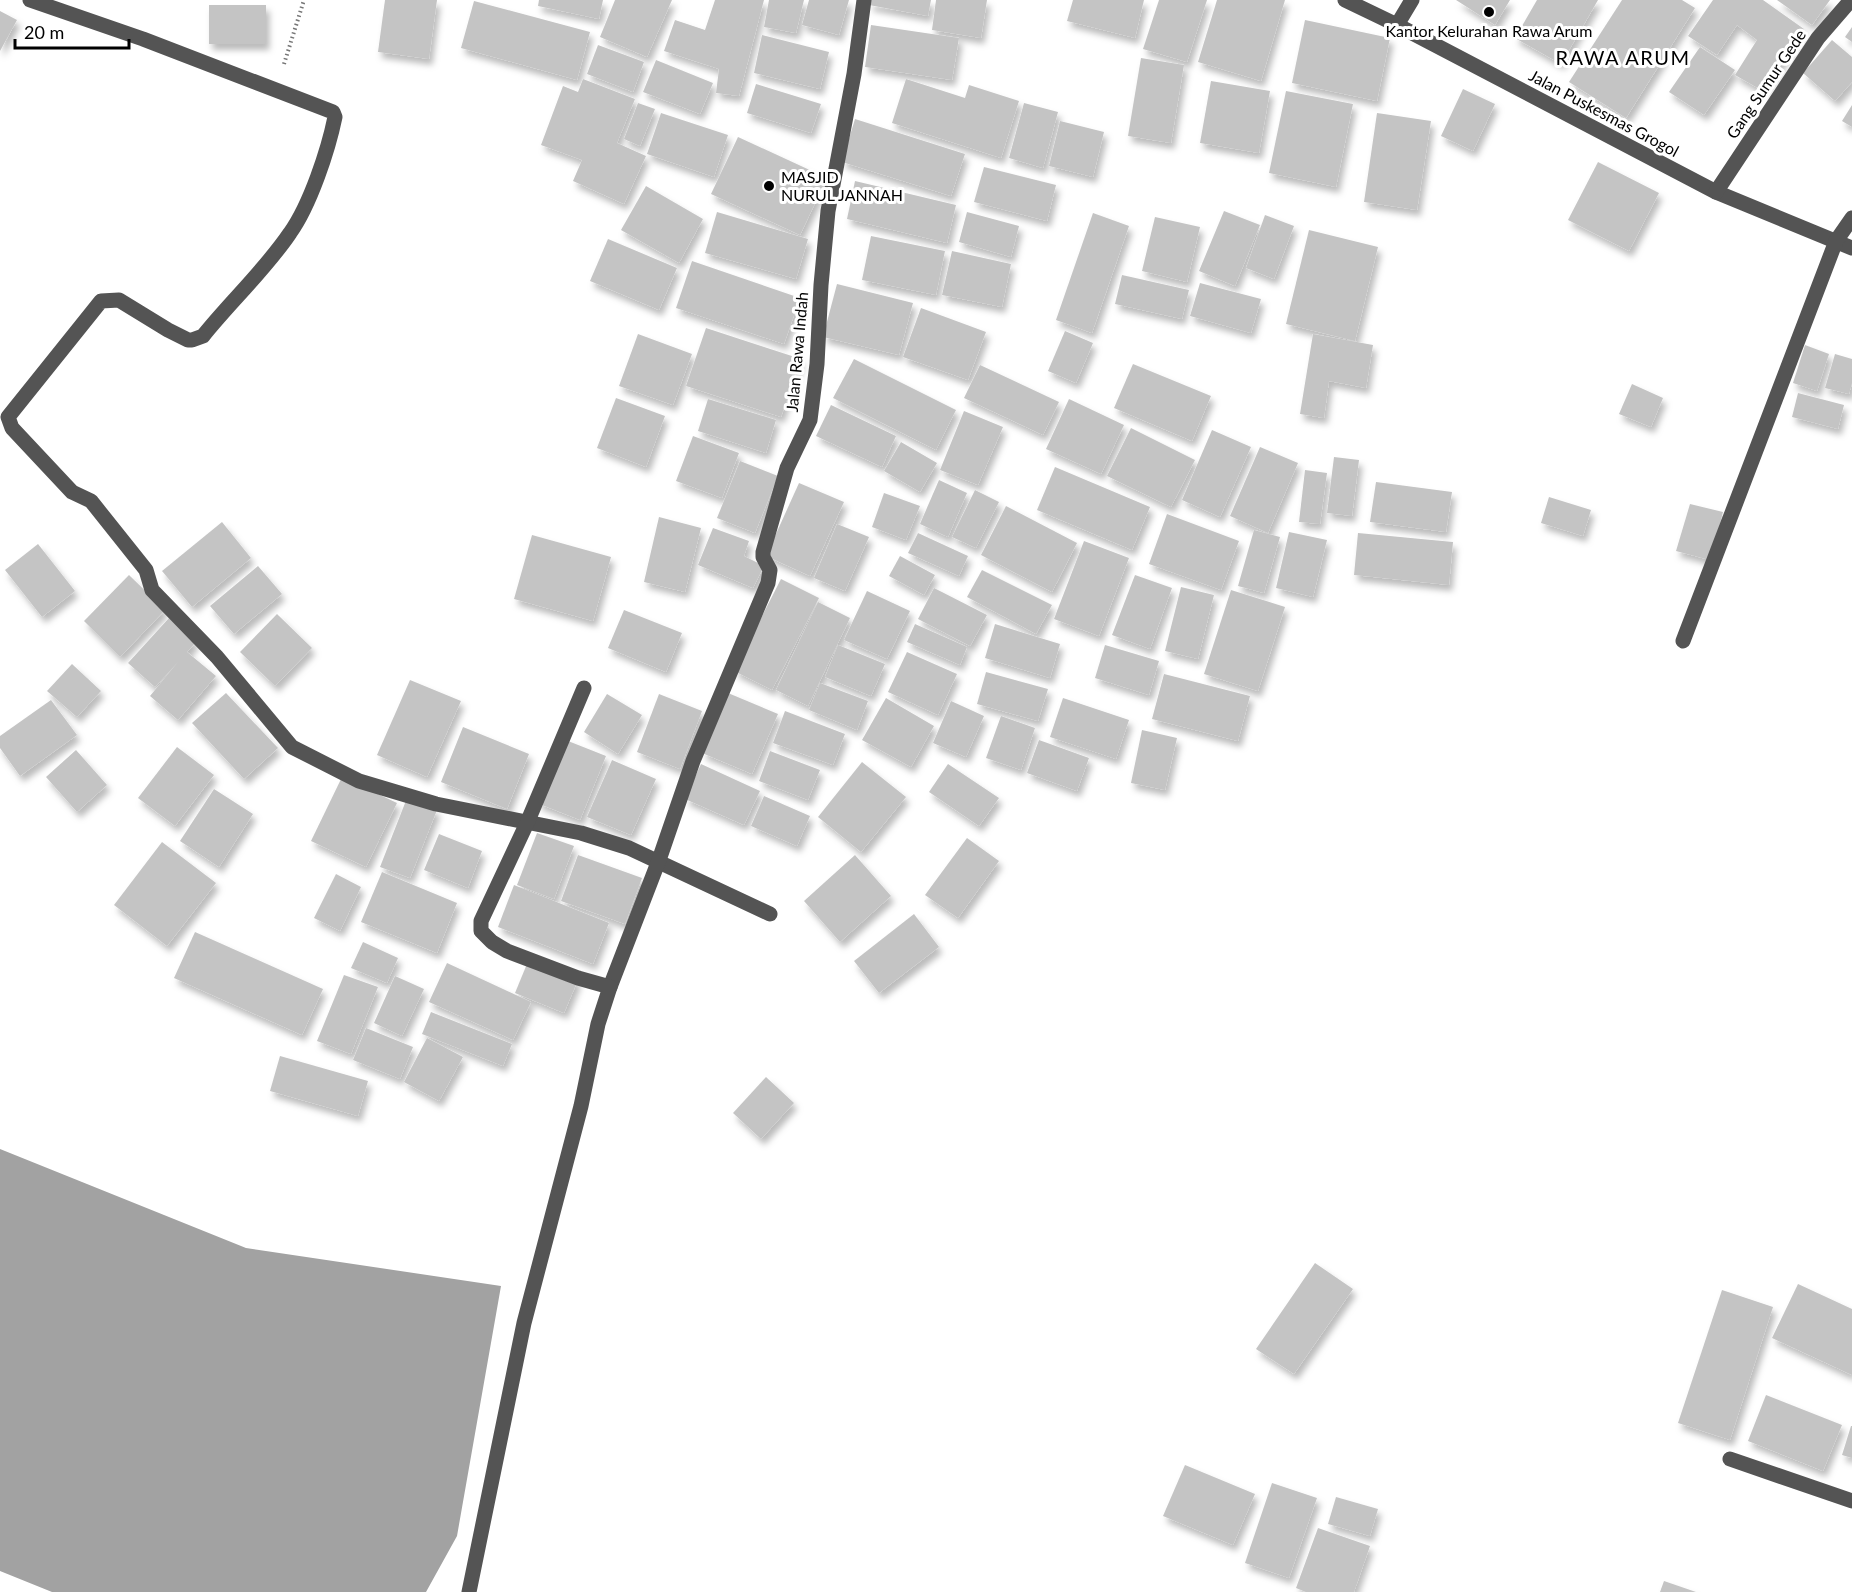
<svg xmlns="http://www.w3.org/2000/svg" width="1852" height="1592" font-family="Lato,sans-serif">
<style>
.water{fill:#a2a2a2}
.building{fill:#c4c4c4;filter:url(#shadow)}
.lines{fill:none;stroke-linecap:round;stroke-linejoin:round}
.path{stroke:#767676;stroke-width:4;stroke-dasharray:1.5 3;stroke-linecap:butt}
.minor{stroke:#545454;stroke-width:15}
.poi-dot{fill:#000;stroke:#fff;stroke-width:2}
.labels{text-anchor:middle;stroke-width:6;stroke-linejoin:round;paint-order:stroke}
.poi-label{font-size:16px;fill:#000;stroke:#fff}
.street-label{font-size:16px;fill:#000;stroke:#fff}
.quarter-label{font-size:20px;letter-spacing:1.5px;fill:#000;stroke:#fff}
</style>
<defs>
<filter id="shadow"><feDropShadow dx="3.5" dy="6" stdDeviation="3" flood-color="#0004"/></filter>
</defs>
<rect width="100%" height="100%" fill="#fff"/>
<path class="water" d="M 0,1149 L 246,1248 L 501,1286 L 457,1536 L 426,1592 L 52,1592 L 0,1571 Z"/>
<g class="building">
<path d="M 385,0 L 437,0 L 429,59 L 378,52 Z"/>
<path d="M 539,0 L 603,0 L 599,19 L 538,6 Z"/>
<path d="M 615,0 L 672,0 L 647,57 L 600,37 Z"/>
<path d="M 715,0 L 764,0 L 739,96 L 716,93 L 719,69 L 664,51 L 675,20 L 705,30 Z"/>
<path d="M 769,0 L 804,0 L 796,33 L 764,27 Z"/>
<path d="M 809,0 L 849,0 L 839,35 L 802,25 Z"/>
<path d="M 870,0 L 931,0 L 928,16 L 869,5 Z"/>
<path d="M 936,0 L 987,0 L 981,38 L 932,30 Z"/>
<path d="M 1073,0 L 1144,0 L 1135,38 L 1067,21 Z"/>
<path d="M 1159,0 L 1207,0 L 1187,62 L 1143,49 Z"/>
<path d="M 1217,0 L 1285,0 L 1261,81 L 1198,62 Z"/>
<path d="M 1456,0 L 1510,0 L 1495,25 Z"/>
<path d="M 1537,0 L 1598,0 L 1561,64 L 1515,38 Z"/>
<path d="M 1622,0 L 1682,0 L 1695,8 L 1626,118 L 1569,82 Z"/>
<path d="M 1713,0 L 1763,0 L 1804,29 L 1763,91 L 1735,75 L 1757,40 L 1737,25 L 1717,55 L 1688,36 Z"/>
<path d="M 1777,0 L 1830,0 L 1812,25 Z"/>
<path d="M 474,1 L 590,32 L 577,80 L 461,48 Z"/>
<rect x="209" y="5" width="57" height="39"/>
<path d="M 0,11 L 17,20 L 0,51 Z"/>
<path d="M 1305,20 L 1390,38 L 1377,101 L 1292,83 Z"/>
<path d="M 871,25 L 959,38 L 952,80 L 865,67 Z"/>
<path d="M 1852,27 L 1852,42 L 1845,37 Z"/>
<path d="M 762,35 L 829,52 L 820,89 L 754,73 Z"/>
<path d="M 1832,40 L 1852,57 L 1852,82 L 1835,101 L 1803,73 Z"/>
<path d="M 598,45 L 644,62 L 633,92 L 587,74 Z"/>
<path d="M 1700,47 L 1735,70 L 1704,115 L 1669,92 Z"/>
<path d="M 1141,58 L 1184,65 L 1171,143 L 1128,136 Z"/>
<path d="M 656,60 L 713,83 L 700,114 L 643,92 Z"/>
<path d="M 583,79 L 635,99 L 617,143 L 646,156 L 624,204 L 573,181 L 582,160 L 541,145 L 563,86 L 578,92 Z"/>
<path d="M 906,79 L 965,98 L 969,85 L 1019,101 L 1001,158 L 892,123 Z"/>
<path d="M 1211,81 L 1270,91 L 1259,153 L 1200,143 Z"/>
<path d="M 756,84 L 821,104 L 811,133 L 747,113 Z"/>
<path d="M 1463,89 L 1495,104 L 1473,151 L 1441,136 Z"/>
<path d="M 1286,91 L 1353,104 L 1336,187 L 1269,173 Z"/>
<path d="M 638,103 L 655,109 L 640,146 L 624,139 Z"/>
<path d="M 1024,103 L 1058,112 L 1043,168 L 1009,158 Z"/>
<path d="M 1852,105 L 1852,127 L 1842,121 Z"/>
<path d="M 661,113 L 728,135 L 714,177 L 647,154 Z"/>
<path d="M 1377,113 L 1431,121 L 1417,210 L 1364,202 Z"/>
<path d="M 855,119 L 965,154 L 951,196 L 842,162 Z"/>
<path d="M 1060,121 L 1104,132 L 1093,177 L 1049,166 Z"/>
<path d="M 738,137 L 827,178 L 800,235 L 711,194 Z"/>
<path d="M 1598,162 L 1659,193 L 1629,251 L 1568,220 Z"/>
<path d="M 984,167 L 1056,185 L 1047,221 L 974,202 Z"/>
<path d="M 855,181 L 956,205 L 947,243 L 847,219 Z"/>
<path d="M 646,186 L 703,219 L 679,263 L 621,230 Z"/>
<path d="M 1224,211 L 1260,225 L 1235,286 L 1199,271 Z"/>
<path d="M 717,212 L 808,239 L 796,279 L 705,253 Z"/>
<path d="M 967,212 L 1019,226 L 1011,257 L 959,242 Z"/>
<path d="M 1093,213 L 1129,226 L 1092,333 L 1056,320 Z"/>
<path d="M 1265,215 L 1294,226 L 1274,279 L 1246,268 Z"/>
<path d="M 1155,217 L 1200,227 L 1187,282 L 1142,271 Z"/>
<path d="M 1309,230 L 1378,247 L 1355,341 L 1286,324 Z"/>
<path d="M 871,236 L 945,251 L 936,295 L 862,280 Z"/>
<path d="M 608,239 L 677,268 L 659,310 L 590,281 Z"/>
<path d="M 952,251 L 1011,264 L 1002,307 L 942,295 Z"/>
<path d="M 692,261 L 800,298 L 784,344 L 676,308 Z"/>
<path d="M 1122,275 L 1189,290 L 1182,319 L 1115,304 Z"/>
<path d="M 1200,283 L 1261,299 L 1251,333 L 1190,316 Z"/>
<path d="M 837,284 L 913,303 L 899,355 L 823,337 Z"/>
<path d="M 921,308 L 986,332 L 968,380 L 903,357 Z"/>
<path d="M 706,328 L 801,359 L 781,417 L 686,386 Z"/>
<path d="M 1065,331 L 1093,343 L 1076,383 L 1048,371 Z"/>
<path d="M 638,334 L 692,354 L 673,405 L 619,386 Z"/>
<path d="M 1313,334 L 1373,345 L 1366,388 L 1329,381 L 1324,418 L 1300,414 Z"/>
<path d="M 1805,345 L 1829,354 L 1817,391 L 1793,383 Z"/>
<path d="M 1835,354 L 1852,359 L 1852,383 L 1849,394 L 1825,388 Z"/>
<path d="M 854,359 L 956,410 L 936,450 L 833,398 Z"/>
<path d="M 1133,364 L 1211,396 L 1192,441 L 1114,408 Z"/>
<path d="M 980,365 L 1059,402 L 1043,435 L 964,398 Z"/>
<path d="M 1632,384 L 1663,398 L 1651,427 L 1619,414 Z"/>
<path d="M 1798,393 L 1844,405 L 1838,429 L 1792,417 Z"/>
<path d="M 616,398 L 665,416 L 646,467 L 597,448 Z"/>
<path d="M 708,399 L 776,420 L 766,453 L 698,431 Z"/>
<path d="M 1069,399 L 1124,425 L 1101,474 L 1046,449 Z"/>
<path d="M 831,405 L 896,436 L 882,467 L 816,436 Z"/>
<path d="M 964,411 L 1003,427 L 978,485 L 940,470 Z"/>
<path d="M 1131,428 L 1195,460 L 1171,507 L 1107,476 Z"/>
<path d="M 1212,430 L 1251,447 L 1220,517 L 1182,500 Z"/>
<path d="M 693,436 L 739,453 L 722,498 L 676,481 Z"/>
<path d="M 901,442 L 937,463 L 920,492 L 884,471 Z"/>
<path d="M 1260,447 L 1298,463 L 1268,533 L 1230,516 Z"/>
<path d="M 1334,457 L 1359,460 L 1352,516 L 1327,513 Z"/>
<path d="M 740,461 L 778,476 L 755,533 L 717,518 Z"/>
<path d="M 1055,467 L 1150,507 L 1132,550 L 1037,510 Z"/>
<path d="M 1305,470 L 1327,473 L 1320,524 L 1299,522 Z"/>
<path d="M 939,480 L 967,493 L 948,537 L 920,524 Z"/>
<path d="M 1376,482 L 1452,492 L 1446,532 L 1370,522 Z"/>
<path d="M 799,483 L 844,502 L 810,576 L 766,556 Z"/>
<path d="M 975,490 L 999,502 L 976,548 L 952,537 Z"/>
<path d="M 884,493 L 920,506 L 906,540 L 872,527 Z"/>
<path d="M 1549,497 L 1591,510 L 1583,536 L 1541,523 Z"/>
<path d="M 1690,504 L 1723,512 L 1710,560 L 1676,551 Z"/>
<path d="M 1006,506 L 1077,543 L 1052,592 L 981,555 Z"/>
<path d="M 1167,514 L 1239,541 L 1221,590 L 1149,564 Z"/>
<path d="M 659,517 L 701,528 L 685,592 L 644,582 Z"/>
<path d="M 222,522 L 251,558 L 192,607 L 162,571 Z"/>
<path d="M 837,524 L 869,537 L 845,591 L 814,578 Z"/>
<path d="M 713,528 L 749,541 L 744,556 L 764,566 L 753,588 L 698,565 Z"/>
<path d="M 1254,530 L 1280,537 L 1264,593 L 1238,586 Z"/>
<path d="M 1289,532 L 1327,540 L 1313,597 L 1276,588 Z"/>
<path d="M 918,533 L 968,556 L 959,576 L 908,553 Z"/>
<path d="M 1358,533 L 1453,542 L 1449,585 L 1354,575 Z"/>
<path d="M 532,535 L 611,557 L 593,621 L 514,599 Z"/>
<path d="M 1084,541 L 1129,558 L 1099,636 L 1054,619 Z"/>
<path d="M 38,544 L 75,591 L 42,617 L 5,570 Z"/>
<path d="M 900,556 L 935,575 L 924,595 L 889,576 Z"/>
<path d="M 258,566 L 282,594 L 234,634 L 210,606 Z"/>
<path d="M 982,570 L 1052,605 L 1036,634 L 967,597 Z"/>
<path d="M 129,575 L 165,610 L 120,657 L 84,621 Z"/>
<path d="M 1135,575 L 1172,588 L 1150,649 L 1112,635 Z"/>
<path d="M 781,579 L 819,598 L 772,690 L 734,671 Z"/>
<path d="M 1181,587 L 1214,595 L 1198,659 L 1165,651 Z"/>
<path d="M 934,588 L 987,615 L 970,646 L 918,619 Z"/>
<path d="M 1231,590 L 1285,607 L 1258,691 L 1204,674 Z"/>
<path d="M 867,591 L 910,611 L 887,659 L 844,640 Z"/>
<path d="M 818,602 L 850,618 L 808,706 L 776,690 Z"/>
<path d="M 624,610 L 682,633 L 666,672 L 608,648 Z"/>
<path d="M 277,614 L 312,648 L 275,686 L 240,652 Z"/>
<path d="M 169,618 L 196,642 L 187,652 L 216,676 L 178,720 L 150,696 L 178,662 L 155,687 L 128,663 Z"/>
<path d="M 915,624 L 967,647 L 960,665 L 907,642 Z"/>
<path d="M 995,624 L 1060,644 L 1050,678 L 985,658 Z"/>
<path d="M 838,645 L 885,664 L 871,696 L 825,677 Z"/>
<path d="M 1105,645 L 1159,661 L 1149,695 L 1095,678 Z"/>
<path d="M 907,652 L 957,674 L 938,715 L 888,692 Z"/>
<path d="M 72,664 L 101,691 L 77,717 L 47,691 Z"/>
<path d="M 986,672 L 1048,689 L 1038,721 L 977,704 Z"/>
<path d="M 1164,674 L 1250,696 L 1238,741 L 1152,719 Z"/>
<path d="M 410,680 L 461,701 L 427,777 L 377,755 Z"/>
<path d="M 820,683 L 868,701 L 857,730 L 809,710 Z"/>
<path d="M 226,693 L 278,748 L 244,779 L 192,723 Z"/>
<path d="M 728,693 L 778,714 L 752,774 L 702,753 Z"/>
<path d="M 607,694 L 642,715 L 618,754 L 584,732 Z"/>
<path d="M 659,694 L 702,711 L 680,769 L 637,752 Z"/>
<path d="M 886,698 L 934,726 L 911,767 L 862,740 Z"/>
<path d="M 1063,698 L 1129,720 L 1116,759 L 1050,737 Z"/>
<path d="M 51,700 L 77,735 L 20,776 L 0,748 L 0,736 Z"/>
<path d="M 951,701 L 984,716 L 966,757 L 933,743 Z"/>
<path d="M 785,711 L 845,734 L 833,765 L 773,743 Z"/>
<path d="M 1001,716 L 1035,728 L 1021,770 L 986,758 Z"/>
<path d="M 463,727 L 529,754 L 507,809 L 441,782 Z"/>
<path d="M 1142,730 L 1177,738 L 1165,790 L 1131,783 Z"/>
<path d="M 563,739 L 606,756 L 580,820 L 537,803 Z"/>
<path d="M 1039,740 L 1089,758 L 1077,791 L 1027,773 Z"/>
<path d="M 177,747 L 214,775 L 175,826 L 138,798 Z"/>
<path d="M 76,750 L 107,785 L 77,812 L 46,777 Z"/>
<path d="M 770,751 L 820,770 L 808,800 L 759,781 Z"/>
<path d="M 612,760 L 656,779 L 631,835 L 587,817 Z"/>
<path d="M 862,762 L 906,797 L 861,852 L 818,817 Z"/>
<path d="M 701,764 L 760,791 L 744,825 L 685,799 Z"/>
<path d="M 948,764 L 999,798 L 979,826 L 929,792 Z"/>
<path d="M 342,777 L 397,803 L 366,867 L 311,841 Z"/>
<path d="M 214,789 L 253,814 L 219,867 L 180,841 Z"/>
<path d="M 764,796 L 810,816 L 797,846 L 751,826 Z"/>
<path d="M 407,798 L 437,810 L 410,878 L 380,867 Z"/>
<path d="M 537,833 L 574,846 L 554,899 L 517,885 Z"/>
<path d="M 439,834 L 482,851 L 468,888 L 424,870 Z"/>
<path d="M 967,838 L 999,861 L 958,918 L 925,895 Z"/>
<path d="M 162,842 L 216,883 L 167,946 L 114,905 Z"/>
<path d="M 578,855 L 642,878 L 625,924 L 561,901 Z"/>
<path d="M 855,855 L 891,896 L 840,942 L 804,901 Z"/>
<path d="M 382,872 L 457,903 L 437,953 L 361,922 Z"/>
<path d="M 336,874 L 361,887 L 340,931 L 314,918 Z"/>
<path d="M 514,885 L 609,923 L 593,964 L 498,927 Z"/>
<path d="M 914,914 L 939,947 L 879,993 L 854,961 Z"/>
<path d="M 195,932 L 323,989 L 302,1035 L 174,978 Z"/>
<path d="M 363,942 L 398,958 L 387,983 L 351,968 Z"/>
<path d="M 529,959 L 578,980 L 564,1013 L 515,993 Z"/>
<path d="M 447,963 L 531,1002 L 513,1040 L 429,1002 Z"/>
<path d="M 344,975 L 378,987 L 351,1054 L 317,1041 Z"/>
<path d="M 395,976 L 424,989 L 402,1036 L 374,1023 Z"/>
<path d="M 431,1012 L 512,1044 L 503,1066 L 422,1034 Z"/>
<path d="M 366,1028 L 413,1047 L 400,1079 L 353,1060 Z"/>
<path d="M 427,1038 L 463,1057 L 439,1101 L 404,1082 Z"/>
<path d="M 280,1056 L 368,1081 L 358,1116 L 270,1091 Z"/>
<path d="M 766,1077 L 794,1103 L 761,1139 L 733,1113 Z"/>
<path d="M 1315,1263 L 1353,1289 L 1294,1374 L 1256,1349 Z"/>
<path d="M 1798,1284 L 1852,1309 L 1852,1375 L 1772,1338 Z"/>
<path d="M 1722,1290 L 1773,1307 L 1730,1440 L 1678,1423 Z"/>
<path d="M 1766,1395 L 1842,1425 L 1823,1471 L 1748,1441 Z"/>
<path d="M 1851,1426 L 1852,1426 L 1852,1458 L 1842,1455 Z"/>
<path d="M 1185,1465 L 1255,1494 L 1233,1545 L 1163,1516 Z"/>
<path d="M 1272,1483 L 1317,1498 L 1289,1578 L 1245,1563 Z"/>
<path d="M 1336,1497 L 1378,1509 L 1370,1536 L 1328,1524 Z"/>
<path d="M 1318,1528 L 1370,1546 L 1354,1592 L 1306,1592 L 1296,1588 Z"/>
<path d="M 1664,1581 L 1696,1592 L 1660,1592 Z"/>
</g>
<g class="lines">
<path class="path" d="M 284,64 L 304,0"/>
<g class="minor">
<path d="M 30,0 L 143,39 L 333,112 L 335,117 C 328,151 310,205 290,233 C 265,270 231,301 203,336 L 192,340 L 188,340 L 168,330 L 119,300 L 101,301 L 8,417 L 12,428 L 72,492 L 91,501 L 146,570 L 152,590 L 217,657 L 292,747 L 359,781 L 436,804 L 581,833 L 629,848 L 770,914"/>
<path d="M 1345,0 L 1397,25 L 1716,192 L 1852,248"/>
<path d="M 1397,25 L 1412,0"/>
<path d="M 1716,192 L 1818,38 L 1851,0"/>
<path d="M 1683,641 L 1836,241 L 1852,218"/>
<path d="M 610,987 L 659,860 L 693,761 L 768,583 L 770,570 L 763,557 L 763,552 L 787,468 L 810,420 L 817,364 L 821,285 L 828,211 L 854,74 L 864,0"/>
<path d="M 1730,1459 L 1852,1501"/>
<path d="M 469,1592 L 524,1323 L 581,1106 L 598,1024 L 610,987 L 578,978 L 507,951 L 492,942 L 481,931 L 481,921 L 527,823 L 584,688"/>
</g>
</g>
<g class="poi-dot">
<circle cx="1489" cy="12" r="6"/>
<circle cx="769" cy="186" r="6"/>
</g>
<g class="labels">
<g class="poi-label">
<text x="1489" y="37">Kantor Kelurahan Rawa Arum</text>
<text x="781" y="183" text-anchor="start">MASJID<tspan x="781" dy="18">NURUL JANNAH</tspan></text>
</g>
<g class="street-label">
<text transform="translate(1766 84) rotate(-56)" y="6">Gang Sumur Gede</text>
<text transform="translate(1604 113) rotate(28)" y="6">Jalan Puskesmas Grogol</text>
<text transform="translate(797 352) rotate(-85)" y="6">Jalan Rawa Indah</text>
</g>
<g class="quarter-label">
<text x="1623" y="65">RAWA ARUM</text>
</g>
</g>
<path d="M15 39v9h114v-9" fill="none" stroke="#000000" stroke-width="3"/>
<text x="24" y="39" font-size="18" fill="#000000" stroke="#ffffff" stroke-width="4.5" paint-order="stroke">20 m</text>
</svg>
